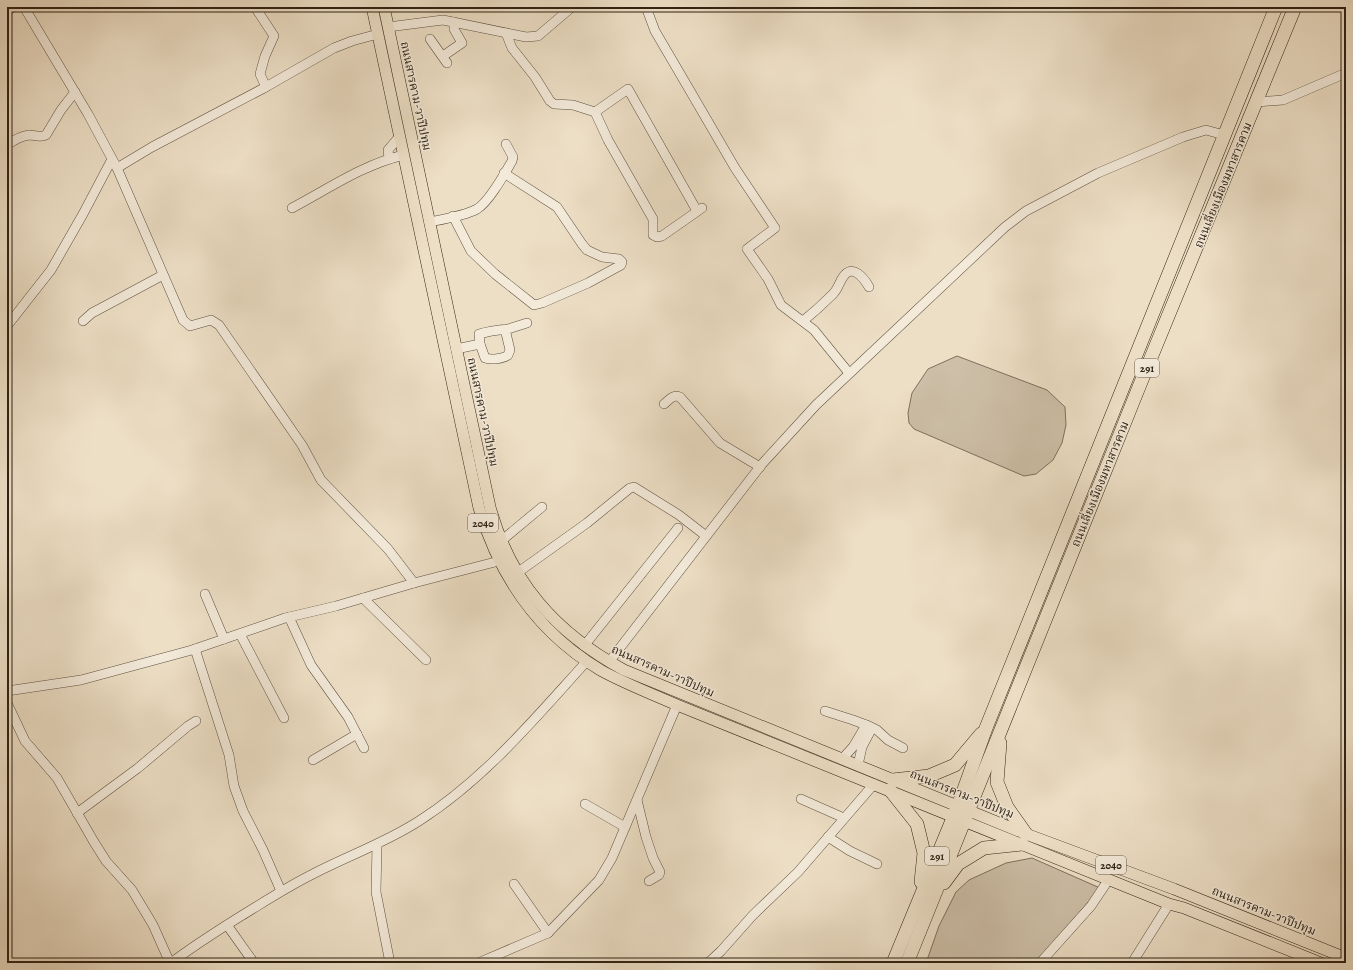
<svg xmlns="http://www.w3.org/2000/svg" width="1353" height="970" font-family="Alegreya,'Noto Serif Thai',serif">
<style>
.green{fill:#cdbfa8;stroke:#7e705e}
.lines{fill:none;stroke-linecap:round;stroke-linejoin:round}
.minor-casing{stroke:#5e5140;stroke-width:10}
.major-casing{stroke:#2f2213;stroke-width:12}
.highway-casing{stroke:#2f2213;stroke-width:14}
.minor{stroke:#f3eada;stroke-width:9}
.major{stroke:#eddfc6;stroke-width:11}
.highway{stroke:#eddfc6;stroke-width:13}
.labels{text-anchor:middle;stroke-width:3;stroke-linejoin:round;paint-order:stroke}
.shield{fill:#f3eada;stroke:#6a5e4f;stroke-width:1}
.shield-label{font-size:11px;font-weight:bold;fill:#2f2213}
.street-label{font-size:12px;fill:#2f2213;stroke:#f3eada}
</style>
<rect width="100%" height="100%" fill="#eddfc6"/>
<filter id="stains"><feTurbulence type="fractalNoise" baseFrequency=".005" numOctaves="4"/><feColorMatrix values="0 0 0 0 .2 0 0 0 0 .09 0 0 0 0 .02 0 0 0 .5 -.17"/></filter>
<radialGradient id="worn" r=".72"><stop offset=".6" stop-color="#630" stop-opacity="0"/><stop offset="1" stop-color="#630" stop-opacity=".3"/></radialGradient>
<g class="green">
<path d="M 957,356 L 1047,390 L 1065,407 L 1066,425 L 1062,443 L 1053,460 L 1036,474 L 1024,476 L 914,429 L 909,423 L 908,413 L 912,393 L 928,369 Z"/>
<path d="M 1032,858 L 1100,888 L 1037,963 L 926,963 L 939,926 L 956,892 L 969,880 L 1006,863 Z"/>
</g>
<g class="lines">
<defs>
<g id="minor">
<path d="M 24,7 L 88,114 L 117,168 L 183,320 L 190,326 L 211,320 L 219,325 L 302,445 L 321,480 L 388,549 L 414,583"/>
<path d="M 255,7 L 274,36 L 265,56 L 260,74 L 266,87"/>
<path d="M 646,7 L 655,31 L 689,89 L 735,168 L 775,228 L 747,249 L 768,279 L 781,305 L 814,330 L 849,373"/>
<path d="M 7,11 L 13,7"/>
<path d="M 388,27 L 443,20 L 526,37 L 538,36 L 572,7"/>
<path d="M 506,33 L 512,48 L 535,77 L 550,101 L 554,104 L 573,105 L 595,112 L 608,140 L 653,219 L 653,235 L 657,237 L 662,236 L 702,208"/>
<path d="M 430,39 L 447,63"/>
<path d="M 443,56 L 462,43 L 454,29 L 454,22"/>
<path d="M 1257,102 L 1283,100 L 1346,73"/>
<path d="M 595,112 L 628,89 L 697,211"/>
<path d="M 7,145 C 14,140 21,136 29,135 C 35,135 40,138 46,135 L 61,110 L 75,92"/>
<path d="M 389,158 L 388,150 L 400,136"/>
<path d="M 117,168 L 152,147 L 264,88 L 334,48 L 352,41 L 378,34"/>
<path d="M 292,208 C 328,189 364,164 404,155"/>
<path d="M 453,216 L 471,251 L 495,274 L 534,305 L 542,303 L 588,283 L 621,265 L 622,262 L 619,259 L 602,257 L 587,250 L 582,244 L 557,207 L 504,173"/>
<path d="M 429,222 C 445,219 464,216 477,209 C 489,202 505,173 512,161 L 513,157 L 506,144"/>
<path d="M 83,321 L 92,313 L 163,275"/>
<path d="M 803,321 C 813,313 824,303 833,294 C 838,289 839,283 843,277 C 852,263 864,278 869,287"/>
<path d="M 7,326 L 51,270 L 83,214 L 112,159"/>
<path d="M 505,329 L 510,350 L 508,355 C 503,359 491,360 485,358 L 480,344 L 479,334 C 489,331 498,330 508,329 L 527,323"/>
<path d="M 456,349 L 480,344"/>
<path d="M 664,404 C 669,400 673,394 680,397 L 720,443 L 760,467"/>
<path d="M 501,541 L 542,507"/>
<path d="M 517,573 L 587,523 L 630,488 L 634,487 L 679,515 L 706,536"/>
<path d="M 205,594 L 224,639"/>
<path d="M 363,598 L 426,660"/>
<path d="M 289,617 L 311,665 L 348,717 L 364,748"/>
<path d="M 240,634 L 284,718"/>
<path d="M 584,646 L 678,528"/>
<path d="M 195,649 L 229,755 L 234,786 L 243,811 L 263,850 L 281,891"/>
<path d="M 609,662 L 762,464 L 816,405 L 1005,227 L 1026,211 L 1098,173 L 1183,137 L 1206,130 L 1224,135"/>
<path d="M 7,691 L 81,680 L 192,650 L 285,618 L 336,606 L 414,583 L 499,561"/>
<path d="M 7,703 L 25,741 L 57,778 L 94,842 L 106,861 L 132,890 L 153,925 L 170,963"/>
<path d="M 825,711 L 853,720 L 869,726 L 877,730 L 888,740 L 903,748"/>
<path d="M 842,759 L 853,747 L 866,725"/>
<path d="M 313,760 L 357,734"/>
<path d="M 858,765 L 862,747 L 872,728"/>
<path d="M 801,799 L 844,818"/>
<path d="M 637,800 L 646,837 L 653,858 L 660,872 L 659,875 L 649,881"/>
<path d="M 585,804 L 625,827"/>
<path d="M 77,813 L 138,768 L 188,726 L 196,721"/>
<path d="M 828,837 L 850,851 L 877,864"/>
<path d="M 377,845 L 376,892 L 390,963"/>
<path d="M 514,884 L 548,933"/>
<path d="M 227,925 L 254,963"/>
<path d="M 171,963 C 193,946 217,931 241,916 C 264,902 287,887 311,875 C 347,856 385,843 419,821 C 485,779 535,718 587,661"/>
<path d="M 478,963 L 548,933 L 599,880 L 612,858 L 677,705"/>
<path d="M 708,963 L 721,951 L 753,915 L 798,872 L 874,784"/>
<path d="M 1040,963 L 1091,906 L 1109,879"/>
<path d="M 1132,963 L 1169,904"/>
</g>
<g id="major">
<path d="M 372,7 L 479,508 C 500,578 539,634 602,671 C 626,684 652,694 677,705 L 1169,904 L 1184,908 L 1321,963"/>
<path d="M 384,7 L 490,507 C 511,583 556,633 624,670 L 1026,834 L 1174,889 L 1346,958"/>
</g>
<g id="highway">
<path d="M 1000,743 L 997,782 L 1007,807 L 1026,834"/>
<path d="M 893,780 L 929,776 L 955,765 L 981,734"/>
<path d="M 890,790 L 917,824 L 924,853 L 921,882"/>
<path d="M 944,883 L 958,864 L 984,848 L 1022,844"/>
<path d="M 893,963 L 958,806 L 986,728 L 1276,7"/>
<path d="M 907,963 L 1139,387 L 1295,7"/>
</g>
</defs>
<use href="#minor" class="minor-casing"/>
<use href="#major" class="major-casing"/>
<use href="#highway" class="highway-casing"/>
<use href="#minor" class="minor"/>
<use href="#major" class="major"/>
<use href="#highway" class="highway"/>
</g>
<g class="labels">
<g class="shield">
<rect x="1135" y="359" width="24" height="18" rx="3"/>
<rect x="468" y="514" width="30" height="18" rx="3"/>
<rect x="925" y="847" width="24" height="18" rx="3"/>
<rect x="1096" y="856" width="30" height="18" rx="3"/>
</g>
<g class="shield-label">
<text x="1147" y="372">291</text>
<text x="483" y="527">2040</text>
<text x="937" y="860">291</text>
<text x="1111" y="869">2040</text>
</g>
<g class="street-label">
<text transform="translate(416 96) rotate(78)" y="4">ถนนสารคาม-วาปีปทุม</text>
<text transform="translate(1223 185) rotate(-68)" y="4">ถนนเลี่ยงเมืองมหาสารคาม</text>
<text transform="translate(483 412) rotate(78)" y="4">ถนนสารคาม-วาปีปทุม</text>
<text transform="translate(1100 484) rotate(-68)" y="4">ถนนเลี่ยงเมืองมหาสารคาม</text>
<text transform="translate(663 671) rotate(24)" y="4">ถนนสารคาม-วาปีปทุม</text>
<text transform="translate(962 794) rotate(22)" y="4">ถนนสารคาม-วาปีปทุม</text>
<text transform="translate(1264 911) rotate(22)" y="4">ถนนสารคาม-วาปีปทุม</text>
</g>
</g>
<rect width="1353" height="970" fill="none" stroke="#eddfc6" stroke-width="24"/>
<rect x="8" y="8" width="1337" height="954" fill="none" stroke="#2f2213" stroke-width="2"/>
<rect x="12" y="12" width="1329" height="946" fill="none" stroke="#2f2213"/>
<rect width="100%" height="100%" filter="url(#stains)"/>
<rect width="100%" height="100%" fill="url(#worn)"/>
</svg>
